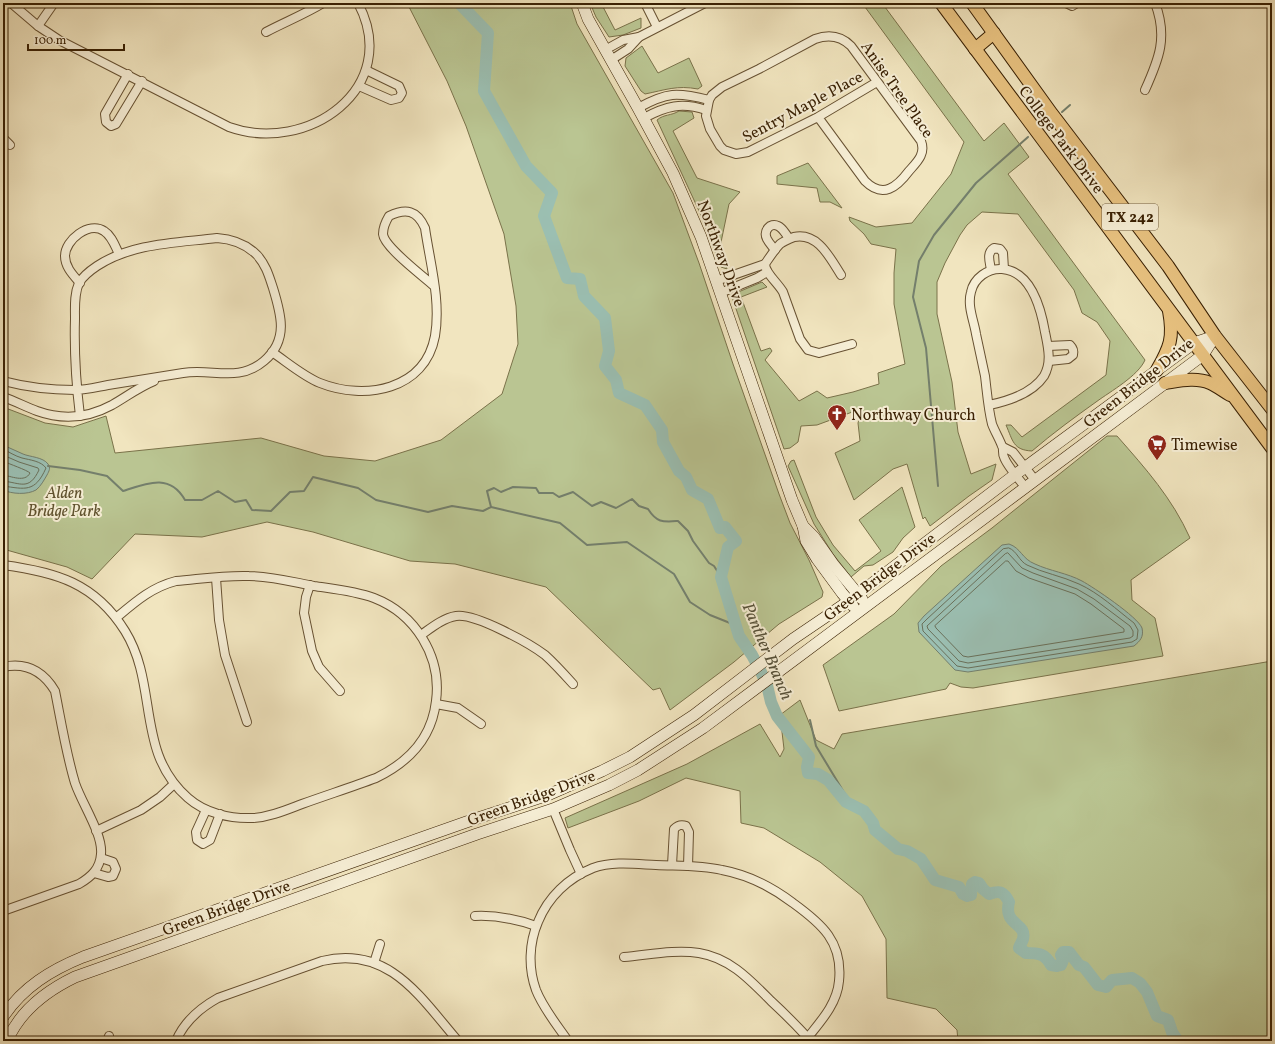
<svg xmlns="http://www.w3.org/2000/svg" width="1275" height="1044" font-family="Vollkorn,serif">
<style>
.green{fill:#bac592;stroke:#7a724a}
.water{fill:#9bbfb2;stroke:#747f6c}
.lines{fill:none;stroke-linecap:round;stroke-linejoin:round}
.shore{stroke:#6a705a;stroke-width:1}
.stream{stroke:#747f6c;stroke-width:2}
.river{stroke:#9bbfb2;stroke-width:12}
.street-casing{stroke:#675132;stroke-width:10}
.secondary-casing{stroke:#392003;stroke-width:12}
.primary-casing{stroke:#392003;stroke-width:14}
.street{stroke:#f6eed5;stroke-width:8}
.secondary{stroke:#f6eed5;stroke-width:11}
.primary{stroke:#e8c280;stroke-width:12}
.labels{text-anchor:middle;stroke-width:4;stroke-linejoin:round;paint-order:stroke}
.shield{fill:#f6eed5;stroke:#725e42;stroke-width:1}
.shield-label{font-size:15px;font-weight:bold;fill:#392003}
.street-label{font-size:16px;fill:#392003;stroke:#f6eed5}
.poi-label{font-size:16px;fill:#392003;stroke:#f6eed5;text-anchor:start}
.park-label{font-size:16px;font-style:italic;fill:#60522e;stroke:#f6eed5}
.water-label{font-size:17px;font-style:italic;fill:#565038;stroke:#f6eed5}
</style>
<rect width="100%" height="100%" fill="#f1e5bf"/>
<filter id="stains"><feTurbulence type="fractalNoise" baseFrequency=".005" numOctaves="4"/><feColorMatrix values="0 0 0 0 .2 0 0 0 0 .09 0 0 0 0 .02 0 0 0 .5 -.17"/></filter>
<radialGradient id="worn" r=".72"><stop offset=".6" stop-color="#630" stop-opacity="0"/><stop offset="1" stop-color="#630" stop-opacity=".3"/></radialGradient>
<g class="green">
<path d="M 407,3 L 570,3 L 577,24 L 673,193 L 699,263 L 733,364 L 779,494 L 790,523 L 809,560 L 823,592 L 822,597 L 779,624 L 734,662 L 670,710 L 660,688 L 653,690 L 546,587 L 455,564 L 410,561 L 313,532 L 267,522 L 202,537 L 135,534 L 92,579 L 67,567 L 3,549 L 3,407 L 45,423 L 73,427 L 106,416 L 115,453 L 261,438 L 324,456 L 375,461 L 441,440 L 502,394 L 518,344 L 516,306 L 504,234 L 466,126 L 447,81 Z"/>
<path d="M 590,3 L 601,3 L 615,30 L 641,18 L 641,28 L 623,35 L 609,37 L 596,17 Z"/>
<path d="M 848,3 L 882,3 L 984,141 L 1004,123 L 1029,157 L 1008,174 L 1145,360 C 1138,376 1111,391 1096,402 C 1075,417 1053,433 1032,451 C 1013,450 1013,441 1006,425 L 1011,425 L 1022,437 L 1106,375 L 1110,341 L 1097,322 L 1082,313 L 1074,290 L 1018,214 L 982,212 L 967,225 L 960,235 L 945,263 L 937,282 L 937,314 L 952,382 L 958,432 L 971,474 L 996,464 L 992,480 L 969,496 L 930,526 L 925,517 L 923,519 L 907,464 L 893,469 L 854,500 L 835,453 L 860,441 L 858,423 L 860,416 L 855,411 L 817,425 L 801,426 L 798,442 L 790,448 L 784,449 L 732,297 L 736,293 L 762,282 L 767,287 L 741,297 L 761,351 L 770,348 L 772,351 L 765,360 L 799,401 L 817,391 L 827,398 L 853,392 L 879,384 L 878,373 L 905,364 L 894,304 L 894,273 L 896,249 L 871,244 L 864,234 L 850,221 L 849,217 L 876,227 L 912,223 L 951,174 L 964,142 L 865,7 Z"/>
<path d="M 642,46 L 658,73 L 689,58 L 702,86 L 698,89 C 677,85 665,90 645,94 L 641,91 L 625,66 L 626,58 Z"/>
<path d="M 679,111 L 692,112 L 694,118 L 673,131 L 697,178 L 740,192 L 729,204 L 720,247 L 727,269 L 721,267 L 700,213 L 657,120 C 664,114 671,116 679,111 Z"/>
<path d="M 808,163 L 842,208 L 830,202 L 820,202 L 817,188 L 777,184 L 777,176 Z"/>
<path d="M 1107,436 L 1117,436 C 1146,469 1172,498 1190,538 L 1131,580 L 1132,600 L 1155,618 L 1163,656 L 973,688 L 961,687 L 950,683 L 946,689 L 839,711 L 823,665 L 894,614 L 941,566 L 992,528 Z"/>
<path d="M 794,460 L 816,517 L 833,545 L 855,571 L 881,551 L 859,520 L 902,487 L 915,527 L 903,538 L 893,552 L 873,565 L 864,566 L 851,577 L 833,554 L 814,524 L 788,466 L 791,461 Z"/>
<path d="M 1272,661 L 1272,1041 L 958,1041 L 957,1030 L 936,1009 L 887,998 L 886,939 L 862,896 L 820,862 L 764,828 L 741,823 L 740,791 L 686,778 L 639,801 L 568,828 L 565,818 L 687,764 L 760,724 L 780,757 L 784,749 L 780,715 L 800,700 L 816,740 L 834,749 L 842,734 Z"/>
</g>
<g class="water">
<path d="M 3,445 C 10,448 16,451 23,454 C 30,457 43,457 48,464 C 51,468 49,471 47,475 C 44,480 41,486 36,490 C 27,495 12,494 3,490 Z"/>
<path d="M 1009,544 C 1021,548 1022,559 1035,564 C 1050,571 1067,573 1082,581 C 1093,587 1138,617 1142,628 C 1144,637 1140,641 1134,646 L 968,672 L 955,670 L 919,632 L 918,623 L 924,616 L 1002,545 Z"/>
</g>
<g class="lines">
<g class="shore">
<path d="M 3,449 C 9,452 15,456 22,458 C 30,460 41,461 46,468 C 35,493 25,489 3,486"/>
<path d="M 3,455 L 19,462 L 38,468 L 39,470 C 29,491 21,483 3,481"/>
<path d="M 3,461 C 9,464 27,470 30,473 C 25,483 11,476 3,475"/>
<path d="M 1009,548 C 1017,551 1019,561 1027,565 C 1043,573 1062,576 1079,584 C 1099,593 1117,610 1134,623 L 1138,630 L 1137,639 L 1132,642 L 968,668 L 957,666 L 923,631 L 922,624 L 927,619 L 1003,549 Z"/>
<path d="M 1008,553 L 1022,568 L 1033,573 L 1077,589 L 1094,599 L 1130,626 L 1133,631 L 1133,636 L 1130,638 L 968,663 L 959,661 L 928,629 L 927,626 L 1005,554 Z"/>
<path d="M 1006,561 L 1008,561 L 1016,571 L 1029,578 L 1075,594 L 1091,604 L 1124,629 L 1124,632 L 968,657 L 963,656 L 936,628 L 935,626 Z"/>
</g>
<g class="stream">
<path d="M 1062,112 L 1070,105"/>
<path d="M 48,466 L 80,470 L 107,476 L 123,491 C 147,483 170,473 185,500 L 202,500 L 218,491 L 235,502 L 246,500 L 252,510 L 271,511 L 290,492 L 304,491 L 313,477 L 358,488 L 376,500 L 428,512 L 452,506 L 483,511 L 491,507 L 487,491 L 494,488 L 501,492 L 513,487 L 536,488 L 539,493 L 553,493 L 559,497 L 573,492 L 592,506 L 601,502 L 616,508 L 632,499 L 639,506 L 648,509 C 657,523 663,522 678,521 L 688,531 L 693,541 L 709,563 L 714,566 L 721,577"/>
<path d="M 938,486 L 926,348 L 913,297 L 919,261 L 934,235 L 976,183 L 1028,137"/>
<path d="M 491,507 L 560,523 L 587,545 L 627,542 L 674,574 L 690,602 L 710,615 L 735,625"/>
<path d="M 810,720 L 816,746 L 851,804"/>
</g>
<path class="river" d="M 459,3 L 488,33 L 484,91 L 526,166 L 552,193 L 544,216 L 567,278 L 580,279 L 584,296 L 605,318 L 609,351 L 605,366 L 616,380 L 619,393 L 645,405 L 662,430 L 663,442 L 679,471 L 686,477 L 692,490 L 708,499 L 720,528 L 725,527 L 736,541 L 728,547 L 721,577 L 739,636 L 752,655 L 761,672 L 767,685 L 771,702 L 777,716 L 809,757 L 807,767 L 808,773 L 818,774 L 828,780 L 846,802 L 864,811 L 873,823 L 875,830 L 898,849 L 907,851 L 921,859 L 935,880 L 959,887 L 963,894 L 967,896 L 971,895 L 972,884 L 975,882 L 979,883 L 983,889 L 989,894 C 1000,890 1004,892 1009,902 C 1003,926 1027,922 1023,939 C 1022,942 1020,945 1019,948 L 1026,953 C 1037,953 1045,953 1051,965 L 1057,966 L 1061,965 L 1063,960 L 1061,955 L 1063,952 L 1069,952 L 1079,965 L 1084,967 L 1098,985 L 1106,987 L 1112,980 L 1132,978 L 1140,983 L 1147,992 L 1157,1016 L 1168,1020 L 1172,1032 L 1178,1041"/>
<defs>
<g id="street">
<path d="M 11,3 L 38,26 L 59,40 L 229,127 C 307,155 403,88 358,3"/>
<path d="M 645,3 L 657,27"/>
<path d="M 1066,3 L 1072,6 L 1077,3"/>
<path d="M 38,26 L 54,3"/>
<path d="M 266,32 C 285,22 305,14 323,3"/>
<path d="M 605,50 L 623,40 L 639,37 L 705,3"/>
<path d="M 611,60 L 628,49 L 639,37"/>
<path d="M 128,74 L 105,114 L 106,122 L 111,126 L 116,124 L 142,81"/>
<path d="M 359,86 L 391,100 L 399,98 L 402,93 L 399,86 L 366,70"/>
<path d="M 1145,90 C 1159,59 1168,37 1155,3"/>
<path d="M 638,108 C 667,92 677,92 709,100"/>
<path d="M 818,117 L 865,181 C 883,199 897,187 909,171 C 917,162 926,154 921,141 L 851,46 C 841,36 829,34 815,39 L 759,69 L 722,87 L 712,95 L 709,100 L 706,116 L 710,129 L 720,146 L 724,150 L 736,154 L 748,152 L 818,117 L 877,82"/>
<path d="M 644,118 C 666,106 682,102 706,110"/>
<path d="M 3,138 L 10,145"/>
<path d="M 775,250 C 772,246 769,243 767,239 C 763,231 770,222 778,226 C 783,228 786,235 789,238"/>
<path d="M 991,270 C 990,262 986,253 994,248 L 1000,249 L 1003,253 L 1004,269"/>
<path d="M 841,275 C 830,258 818,232 794,237 C 789,239 784,241 780,244 C 774,250 770,257 765,264 C 765,273 778,283 783,292 L 800,339 L 808,350 L 819,353 L 852,344"/>
<path d="M 716,281 L 765,264"/>
<path d="M 80,283 C 73,275 65,267 65,256 C 65,240 89,221 104,231 C 112,236 115,246 119,254"/>
<path d="M 720,293 L 757,278 L 767,272"/>
<path d="M 1048,346 L 1070,345 C 1073,348 1074,351 1073,355 L 1068,359 L 1049,361"/>
<path d="M 272,352 C 287,362 303,376 320,383 C 365,401 425,390 435,336 C 441,300 430,263 425,228 C 417,210 406,208 389,216 C 386,221 383,228 383,234 C 384,247 423,276 434,286"/>
<path d="M 3,381 C 26,387 51,390 75,390 C 86,390 97,387 108,385 C 133,381 158,377 183,373 C 212,368 238,383 264,361 C 289,340 281,314 273,288 C 269,276 266,265 257,255 C 246,244 232,239 217,238 C 176,243 132,243 97,266 C 91,270 83,276 79,283 C 74,294 75,307 75,319 C 74,352 76,383 80,416"/>
<path d="M 3,397 C 15,401 26,407 37,411 C 62,420 88,418 112,405 C 126,397 139,387 154,381"/>
<path d="M 989,405 C 1008,401 1032,394 1044,376 C 1052,362 1048,347 1045,332 C 1041,309 1031,271 1002,269 C 988,268 974,278 971,292 C 967,306 974,321 976,334 C 979,348 982,362 985,376 C 987,392 988,408 992,424 C 995,432 999,438 1002,446 C 1004,449 1002,454 1004,457 C 1007,466 1019,479 1025,487"/>
<path d="M 1003,447 L 1013,452 L 1035,480"/>
<path d="M 3,565 C 56,572 95,583 125,631 C 159,686 135,752 188,798 C 205,813 230,819 253,818 C 270,817 286,810 302,804 C 327,795 352,787 376,778 C 409,762 432,738 436,701 C 442,656 415,614 374,598 C 355,591 334,589 314,586 C 293,582 271,576 249,576 C 225,575 200,579 176,581 C 152,587 135,602 116,618"/>
<path d="M 216,578 L 219,620 L 225,655 L 247,722"/>
<path d="M 310,585 L 306,597 L 304,613 L 312,651 L 319,667 L 340,691"/>
<path d="M 421,635 C 431,628 443,618 456,616 C 475,613 529,643 545,655 C 555,664 564,674 573,684"/>
<path d="M 3,667 C 26,662 43,671 55,691 C 61,721 66,753 75,783 C 82,804 103,834 101,854 C 100,869 91,877 79,884 L 3,911"/>
<path d="M 436,704 L 458,708 L 481,724"/>
<path d="M 553,809 L 570,850 L 581,874"/>
<path d="M 206,810 L 196,832 L 197,840 L 203,844 L 210,840 L 220,814"/>
<path d="M 96,831 L 141,810 L 160,797 L 174,784"/>
<path d="M 672,865 L 674,829 C 678,825 681,824 686,826 L 689,832 L 688,866"/>
<path d="M 94,873 L 108,877 L 113,876 L 116,869 L 113,862 L 101,858"/>
<path d="M 475,916 C 496,915 516,919 536,926"/>
<path d="M 624,957 C 648,955 675,949 699,953 C 730,958 750,980 771,1001 C 784,1013 796,1025 808,1038"/>
<path d="M 374,963 L 380,944"/>
<path d="M 107,1041 L 109,1036"/>
<path d="M 176,1041 C 184,1022 200,1008 218,998 L 322,961 C 389,945 420,997 458,1041"/>
<path d="M 568,1041 C 557,1025 543,1008 536,990 C 528,968 529,943 538,922 C 548,897 568,878 593,868 C 613,861 635,864 656,865 C 678,866 701,865 722,870 C 749,875 772,887 793,903 C 822,924 843,942 839,981 C 837,1005 819,1023 805,1041"/>
</g>
<g id="secondary">
<path d="M 582,3 L 588,19 L 638,108 L 673,173 L 701,237 L 792,500 L 803,526 L 806,541 L 817,559 L 842,593 L 853,606"/>
<path d="M 803,526 L 814,537 L 833,564 L 862,599"/>
<path d="M 3,1017 C 23,987 51,970 83,957 L 472,820 L 548,795 L 602,771 L 630,757 L 694,715 L 793,639 L 849,601 L 1016,474 L 1194,343 L 1215,336"/>
<path d="M 7,1041 C 20,1011 46,991 75,977 L 477,834 L 553,809 L 609,785 L 638,770 L 703,728 L 1203,355 L 1215,336"/>
</g>
<g id="primary">
<path d="M 941,3 L 1272,448"/>
<path d="M 972,3 L 1052,114 L 1168,266 L 1215,336 L 1272,409"/>
<path d="M 975,49 L 994,33"/>
<path d="M 1157,370 C 1170,347 1174,338 1169,311"/>
<path d="M 1165,383 C 1179,381 1196,377 1210,383 C 1217,386 1223,391 1230,395"/>
</g>
</defs>
<use href="#street" class="street-casing"/>
<use href="#secondary" class="secondary-casing"/>
<use href="#primary" class="primary-casing"/>
<use href="#street" class="street"/>
<use href="#secondary" class="secondary"/>
<use href="#primary" class="primary"/>
</g>
<defs>
<symbol id="church-pin" viewBox="-11 -11 22 30"><path d="M0 17L-7.5 6A9.5 9.5 0 1 1 7.5 6Z" fill="#8f2418" stroke="#f6eed5"/><path d="M-1.2-6h2.4v3.5h3.3v2.4h-3.3V6h-2.4V-.1h-3.3v-2.4h3.3Z" fill="#fff"/></symbol>
<symbol id="supermarket-pin" viewBox="-11 -11 22 30"><path d="M0 17L-7.5 6A9.5 9.5 0 1 1 7.5 6Z" fill="#8f2418" stroke="#f6eed5"/><path d="M-6-5.5h2.5l.6 2H6L4.5 2H-2.5L-4.4-4H-6ZM-1.5 3.2a1.3 1.3 0 1 0 .1 0ZM3 3.2a1.3 1.3 0 1 0 .1 0Z" fill="#fff"/></symbol>
</defs>
<g fill-rule="evenodd">
<use href="#church-pin" x="826" y="403" width="22" height="30"/>
<use href="#supermarket-pin" x="1146" y="433" width="22" height="30"/>
</g>
<g class="labels">
<rect class="shield" x="1102" y="204" width="56" height="26" rx="3"/>
<g class="shield-label">
<text x="1130" y="222">TX 242</text>
</g>
<g class="street-label">
<text transform="translate(898 89) rotate(55)" y="6">Anise Tree Place</text>
<text transform="translate(802 106) rotate(-28)" y="6">Sentry Maple Place</text>
<text transform="translate(1062 139) rotate(53)" y="6">College Park Drive</text>
<text transform="translate(722 253) rotate(70)" y="6">Northway Drive</text>
<text transform="translate(1138 382) rotate(-38)" y="6">Green Bridge Drive</text>
<text transform="translate(879 576) rotate(-37)" y="6">Green Bridge Drive</text>
<text transform="translate(531 797) rotate(-20)" y="6">Green Bridge Drive</text>
<text transform="translate(226 907) rotate(-20)" y="6">Green Bridge Drive</text>
</g>
<g class="poi-label">
<text x="851" y="420">Northway Church</text>
<text x="1171" y="450">Timewise</text>
</g>
<g class="park-label">
<text x="64" y="498">Alden<tspan x="64" dy="18">Bridge Park</tspan></text>
</g>
<g class="water-label">
<text transform="translate(768 651) rotate(67)" y="6">Panther Branch</text>
</g>
</g>
<rect width="1275" height="1044" fill="none" stroke="#f1e5bf" stroke-width="16"/>
<rect x="4" y="4" width="1267" height="1036" fill="none" stroke="#392003" stroke-width="2"/>
<rect x="8" y="8" width="1259" height="1028" fill="none" stroke="#392003"/>
<path d="M28 44v6h96v-6" fill="none" stroke="#392003" stroke-width="2"/>
<text x="34" y="44" font-size="12" fill="#392003" stroke="#f6eed5" stroke-width="3" paint-order="stroke">100 m</text>
<rect width="100%" height="100%" filter="url(#stains)"/>
<rect width="100%" height="100%" fill="url(#worn)"/>
</svg>
